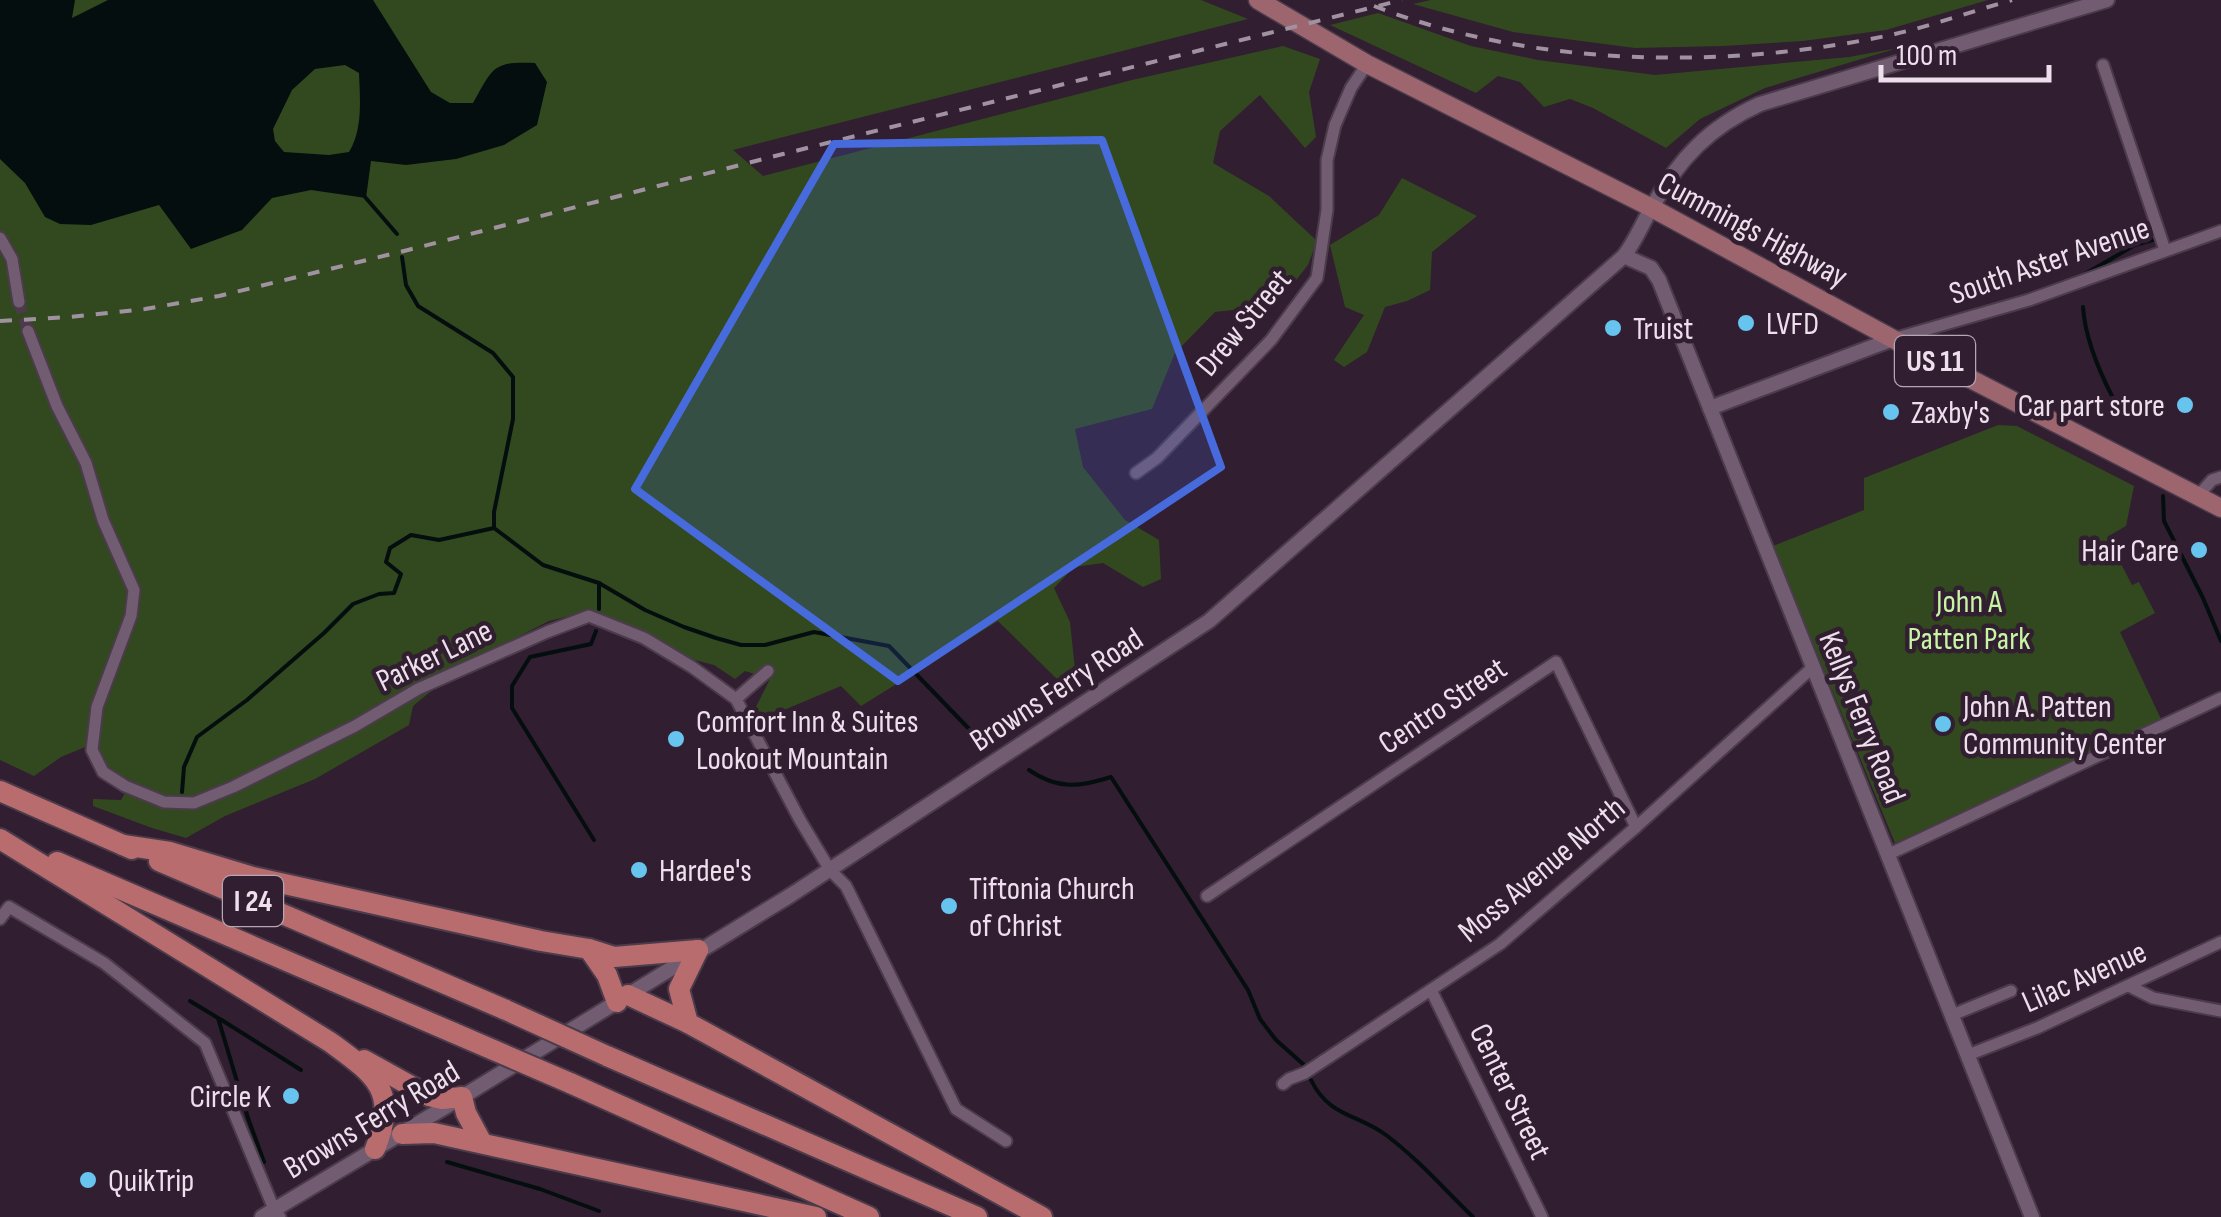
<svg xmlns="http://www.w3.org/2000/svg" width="2221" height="1217" font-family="'Sofia Sans Condensed',sans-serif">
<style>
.green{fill:#32491f}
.water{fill:#040e0f;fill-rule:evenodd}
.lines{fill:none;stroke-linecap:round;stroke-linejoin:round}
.stream{stroke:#040e0f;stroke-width:4}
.minor-tunnel{stroke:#4d3b4d;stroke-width:11;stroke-dasharray:11 5.5;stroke-linecap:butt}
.minor-casing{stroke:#4b3b4b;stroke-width:15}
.tertiary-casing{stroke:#4b3b4b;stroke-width:18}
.primary-casing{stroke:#4b3b4b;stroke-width:21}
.motorway-casing{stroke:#4b3b4b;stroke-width:24}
.minor{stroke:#725c71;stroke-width:11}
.tertiary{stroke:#725c71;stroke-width:14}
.primary{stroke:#9d666f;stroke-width:18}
.motorway{stroke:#b96c6e;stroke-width:20}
.rail{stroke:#a192a1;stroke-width:4;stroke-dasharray:12 12;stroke-linecap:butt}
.motorway-bridge-casing{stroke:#4b3b4b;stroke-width:24;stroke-linecap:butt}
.motorway-bridge{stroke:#b96c6e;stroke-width:20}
.marked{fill:#476bdc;fill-opacity:0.2;stroke:#476bdc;stroke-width:8;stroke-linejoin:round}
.poi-dot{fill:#66c4ef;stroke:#311e31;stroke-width:4}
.labels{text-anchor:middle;stroke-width:9;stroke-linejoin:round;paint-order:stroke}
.shield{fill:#311e31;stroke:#b5a6b4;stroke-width:2.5}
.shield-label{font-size:30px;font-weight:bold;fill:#ede0ec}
.street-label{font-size:32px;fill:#ede0ec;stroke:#311e31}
.poi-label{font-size:32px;fill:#ede0ec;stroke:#311e31;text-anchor:start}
.park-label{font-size:32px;fill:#c7f5a4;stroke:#311e31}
</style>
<rect width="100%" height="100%" fill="#311e31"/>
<g class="green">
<path d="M 0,0 L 1201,0 L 1248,19 L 733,150 L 763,176 L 1132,80 L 1283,46 L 1320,59 L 1309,92 L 1316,137 L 1305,148 L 1260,95 L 1220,131 L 1213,163 L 1269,196 L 1317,241 L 1308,265 L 1293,284 L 1259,307 L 1215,312 L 1175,353 L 1152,409 L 1075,429 L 1083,467 L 1125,520 L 1159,540 L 1161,579 L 1143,587 L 1103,563 L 1074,567 L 1054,588 L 1070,622 L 1076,679 L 1066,688 L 998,621 L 861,706 L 841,686 L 784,710 L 765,727 L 757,725 L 756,707 L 770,679 L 745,671 L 735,679 L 714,665 L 683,657 L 620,622 L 589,611 L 549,621 L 463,665 L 413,706 L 409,725 L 315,779 L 225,816 L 186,838 L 152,828 L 93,806 L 93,799 L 121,800 L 131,783 L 111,771 L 90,745 L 61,757 L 34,776 L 0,760 Z"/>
<path d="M 1431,0 L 1988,0 L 1886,30 L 1803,41 L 1723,46 L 1635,48 L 1513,32 L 1413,4 Z"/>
<path d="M 1378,13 L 1471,46 L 1538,60 L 1655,75 L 1849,57 L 1898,48 L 1765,88 L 1700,119 L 1666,148 L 1593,108 L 1570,99 L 1544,107 L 1520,82 L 1498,76 L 1476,93 L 1330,25 Z"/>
<path d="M 1402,178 L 1477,216 L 1432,252 L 1430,290 L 1407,301 L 1385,307 L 1367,352 L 1344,367 L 1334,360 L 1364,315 L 1345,307 L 1330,245 L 1379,215 Z"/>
<path d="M 1998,425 L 2017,426 L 2134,486 L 2126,526 L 2107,537 L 2132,585 L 2139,582 L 2155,613 L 2120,632 L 2161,719 L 1895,843 L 1773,546 L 1864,510 L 1864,478 Z"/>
</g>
<path class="water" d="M 0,0 L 75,0 L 72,18 L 108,0 L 373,0 L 431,92 L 450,103 L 473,103 C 493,68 492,61 535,63 L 547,82 L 537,125 L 504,145 L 456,159 L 406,165 L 371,161 L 366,198 L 311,190 L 272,198 L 242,230 L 191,249 L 159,205 L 91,225 L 60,224 L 45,217 L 25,183 L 0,159 ZM 345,65 L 359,73 C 360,99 363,129 349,152 L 329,155 L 284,152 L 275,141 L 273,129 L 292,90 L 315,69 Z"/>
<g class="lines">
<g class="stream">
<path d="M 365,197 L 397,234"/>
<path d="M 402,257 L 406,285 L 418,306 L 493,353 L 513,377 L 513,419 L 494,512 L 494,528"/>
<path d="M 2085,274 L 2135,245 L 2156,239"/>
<path d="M 2083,307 C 2085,338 2099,371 2113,398"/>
<path d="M 2163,496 L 2164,521 L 2203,598 L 2221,641"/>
<path d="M 599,583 L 599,609"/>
<path d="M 1029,770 C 1058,790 1080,787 1111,777 L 1248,990 L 1260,1019 L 1276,1040 L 1303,1064"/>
<path d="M 182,792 L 184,767 L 197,737 L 247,700 L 324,633 L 353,604 L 379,594 L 394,593 L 401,574 L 386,562 L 390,548 L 411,535 L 439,540 L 494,528 L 543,565 L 599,583 L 645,610 L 684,627 L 716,638 L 741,645 L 765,645 L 814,632 L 889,646 L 972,732 L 989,744"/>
<path d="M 594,840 L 512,708 L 512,686 L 530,657 L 591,644 L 596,631"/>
<path d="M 190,1001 L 218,1018 L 248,1118 L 264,1162"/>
<path d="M 220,1019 L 301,1070"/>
<path d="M 1311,1080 C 1329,1117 1358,1114 1386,1135 C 1418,1159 1445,1190 1473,1217"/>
<path d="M 447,1162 L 540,1189 L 599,1211"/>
</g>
<path class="minor-tunnel" d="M 19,302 L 28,331"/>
<defs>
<g id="minor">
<path d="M 2103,65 L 2165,250"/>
<path d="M 0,238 L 12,259 L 19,302"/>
<path d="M 28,331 L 57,406 L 86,463 L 103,520 L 134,590 L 131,616 L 97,707 L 92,750 L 103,772 L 125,786 L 164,802 L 194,803 L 233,787 L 355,726 L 418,689 L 547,632 L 589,616 L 644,638 L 692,667 L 736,699 L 800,820 L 830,870 L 846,886 L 956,1109 L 1006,1141"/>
<path d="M 1893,339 L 2029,300 L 2221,231"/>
<path d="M 1136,473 L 1157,458 L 1271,340 L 1317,278 L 1327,210 L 1327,160 L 1335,125 L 1351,88 L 1367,64"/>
<path d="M 2198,496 L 2212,480 L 2221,477"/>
<path d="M 736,699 L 768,671"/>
<path d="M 1889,854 L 2221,698"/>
<path d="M 1207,896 L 1556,662 L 1636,827"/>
<path d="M 0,919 L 9,907 L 104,963 L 205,1043 L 274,1209 L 280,1217"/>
<path d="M 2129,986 L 2153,998 L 2221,1011"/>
<path d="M 1431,990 L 1542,1217"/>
<path d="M 1952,1015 L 2011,991"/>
<path d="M 1968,1055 L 2037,1028 L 2221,942"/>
<path d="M 1283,1084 L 1289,1079 L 1305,1073 L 1500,944 L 1636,827 L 1812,668"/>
</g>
<g id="tertiary">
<path d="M 1624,256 L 1651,268 L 1659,280 L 2032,1217"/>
<path d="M 1710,408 L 1893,339"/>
<path d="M 262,1217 L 462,1097 L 791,895 L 1209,621 L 1624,256 C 1636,240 1642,224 1652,207 C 1679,159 1709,127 1760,104 L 2107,0"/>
</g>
<path id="primary" d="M 1258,0 L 1367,64 L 1652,208 L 1893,339 L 2221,508"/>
<g id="motorway">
<path d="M 0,791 L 132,849"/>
<path d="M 0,839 L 330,1042 C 375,1075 399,1090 375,1149"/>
<path d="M 123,845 L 170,852 L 253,877 L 541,941 L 589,949 L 614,957 L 698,950"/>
<path d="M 159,861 L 506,1010"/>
<path d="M 57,862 L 454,1033"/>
<path d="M 589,949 L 607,975 L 617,1002"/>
<path d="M 698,950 L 679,989 L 688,1023 L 1042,1217"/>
<path d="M 628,995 L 688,1023"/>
<path d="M 607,1056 L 977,1217"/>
<path d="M 364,1060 L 429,1096 L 442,1099 L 462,1097 L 466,1113 L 482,1143"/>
<path d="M 570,1083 L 869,1217"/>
<path d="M 402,1134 L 434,1133 L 816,1217"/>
</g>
</defs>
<use href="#minor" class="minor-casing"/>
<use href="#tertiary" class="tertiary-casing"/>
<use href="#primary" class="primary-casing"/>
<use href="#motorway" class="motorway-casing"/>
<use href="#minor" class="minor"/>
<use href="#tertiary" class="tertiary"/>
<use href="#primary" class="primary"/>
<use href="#motorway" class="motorway"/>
<g class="rail">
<path d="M 1374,6 C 1533,68 1729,70 1895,34 C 1934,25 1973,11 2012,0"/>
<path d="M 0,321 L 70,317 L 145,309 L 219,296 L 408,250 L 783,154 L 1402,0"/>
</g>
<defs>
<g id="motorway-bridge">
<path d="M 506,1010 L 607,1056"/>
<path d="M 454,1033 L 570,1083"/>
</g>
</defs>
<use href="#motorway-bridge" class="motorway-bridge-casing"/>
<use href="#motorway-bridge" class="motorway-bridge"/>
</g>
<path class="marked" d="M 1102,140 L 1221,467 L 898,681 L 635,489 L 834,144 Z"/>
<g class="poi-dot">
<circle cx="1746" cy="323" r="10"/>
<circle cx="1613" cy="328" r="10"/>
<circle cx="2185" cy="405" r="10"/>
<circle cx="1891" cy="412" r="10"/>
<circle cx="2199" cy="550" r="10"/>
<circle cx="1943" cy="724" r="10"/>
<circle cx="676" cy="739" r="10"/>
<circle cx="639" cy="870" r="10"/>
<circle cx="949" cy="906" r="10"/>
<circle cx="291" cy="1096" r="10"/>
<circle cx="88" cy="1180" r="10"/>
</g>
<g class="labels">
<g class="shield">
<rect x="1895" y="336" width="80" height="50" rx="8"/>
<rect x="223" y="876" width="60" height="50" rx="8"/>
</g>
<g class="shield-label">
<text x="1935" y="371">US 11</text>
<text x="253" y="911">I 24</text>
</g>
<g class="street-label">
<text transform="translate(1753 229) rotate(28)" y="11">Cummings Highway</text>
<text transform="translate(2049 260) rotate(-19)" y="11">South Aster Avenue</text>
<text transform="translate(1243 322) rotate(-50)" y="11">Drew Street</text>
<text transform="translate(434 655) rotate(-26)" y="11">Parker Lane</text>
<text transform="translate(1056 689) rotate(-33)" y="11">Browns Ferry Road</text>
<text transform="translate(1442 705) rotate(-34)" y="11">Centro Street</text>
<text transform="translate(1863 717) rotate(68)" y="11">Kellys Ferry Road</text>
<text transform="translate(1541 869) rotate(-40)" y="11">Moss Avenue North</text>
<text transform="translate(2084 976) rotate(-24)" y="11">Lilac Avenue</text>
<text transform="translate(1511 1091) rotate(64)" y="11">Center Street</text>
<text transform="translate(371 1119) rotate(-31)" y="11">Browns Ferry Road</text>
</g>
<g class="poi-label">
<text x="1766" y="334">LVFD</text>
<text x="1633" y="339">Truist</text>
<text x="2165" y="416" text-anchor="end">Car part store</text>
<text x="1911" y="423">Zaxby's</text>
<text x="2179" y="561" text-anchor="end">Hair Care</text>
<text x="1963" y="717">John A. Patten<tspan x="1963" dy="37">Community Center</tspan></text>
<text x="696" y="732">Comfort Inn &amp; Suites<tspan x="696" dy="37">Lookout Mountain</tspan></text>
<text x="659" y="881">Hardee's</text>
<text x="969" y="899">Tiftonia Church<tspan x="969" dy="37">of Christ</tspan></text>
<text x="271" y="1107" text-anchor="end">Circle K</text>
<text x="108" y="1191">QuikTrip</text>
</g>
<g class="park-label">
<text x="1969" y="612">John A<tspan x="1969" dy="37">Patten Park</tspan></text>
</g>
</g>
<path d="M1881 65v15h168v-15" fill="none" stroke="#ede0ec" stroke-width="5"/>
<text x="1896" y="65" font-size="30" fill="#ede0ec" stroke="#311e31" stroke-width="8" paint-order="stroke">100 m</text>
</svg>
